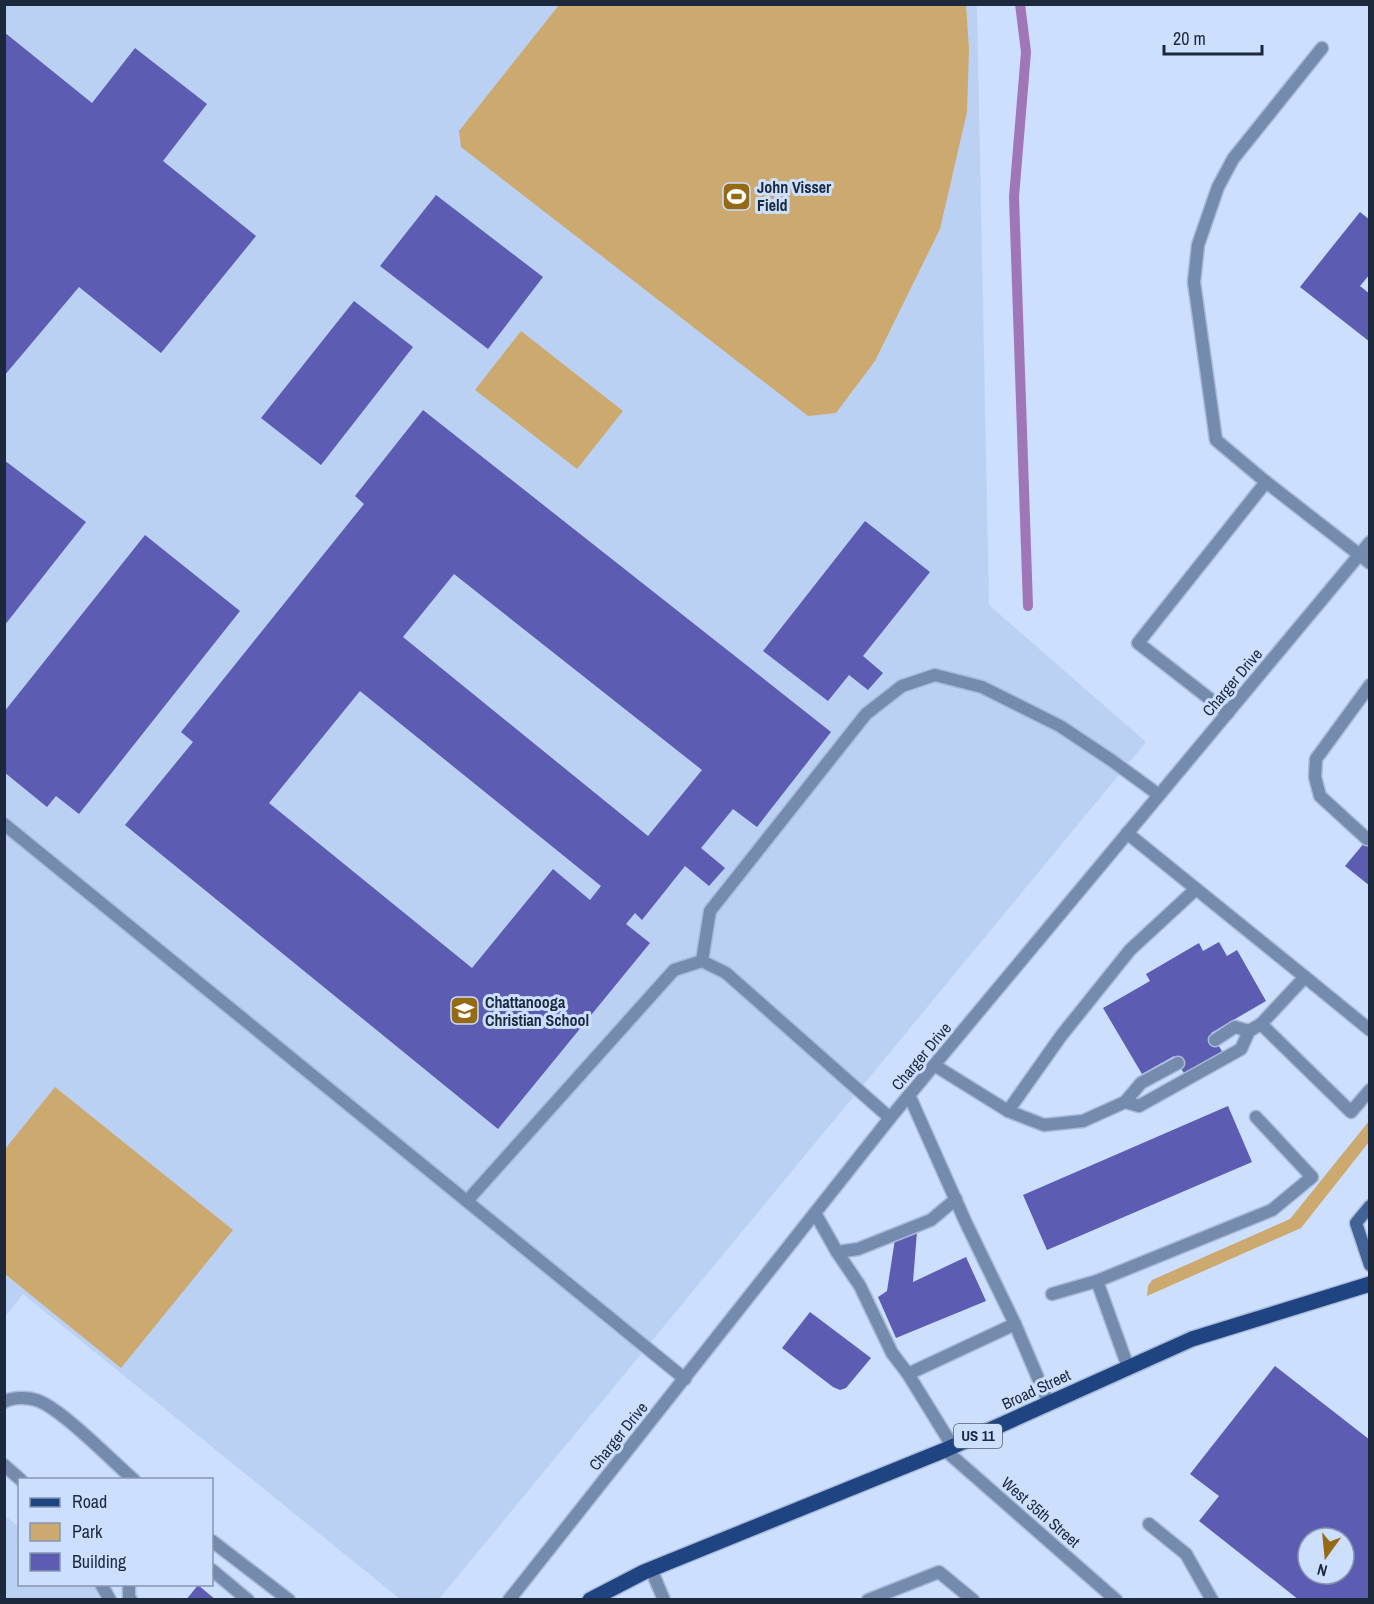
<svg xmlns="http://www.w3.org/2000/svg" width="1374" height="1604" font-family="'Archivo Narrow',sans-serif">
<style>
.built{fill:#bbd1f3}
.green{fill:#cca96e}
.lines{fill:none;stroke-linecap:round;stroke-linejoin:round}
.stream{stroke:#a176b6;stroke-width:10}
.building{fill:#5b5cb2;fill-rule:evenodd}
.service-casing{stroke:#a9bad8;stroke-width:15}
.minor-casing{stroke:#a9bad8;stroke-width:15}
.secondary-casing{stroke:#a9bad8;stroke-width:15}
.primary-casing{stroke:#a9bad8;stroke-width:18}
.service{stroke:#758bae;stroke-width:12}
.minor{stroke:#758bae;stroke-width:12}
.secondary{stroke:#436295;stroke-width:12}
.primary{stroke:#1e4482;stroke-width:15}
.labels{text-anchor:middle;stroke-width:6;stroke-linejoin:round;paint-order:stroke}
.shield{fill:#ccdfff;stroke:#515f76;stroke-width:1.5}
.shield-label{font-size:15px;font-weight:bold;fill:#1c283c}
.poi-label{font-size:16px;font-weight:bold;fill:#1c283c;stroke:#ccdfff;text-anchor:start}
.street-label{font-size:16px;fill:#1c283c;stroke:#ccdfff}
</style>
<rect width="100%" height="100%" fill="#ccdfff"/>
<g class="built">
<path d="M 5,5 L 977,5 L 989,605 L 1146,742 L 439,1599 L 400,1599 L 23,1294 L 5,1317 Z"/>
<path d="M 4,1515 L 19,1527 L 20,1584 L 92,1585 L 111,1599 L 5,1599 Z"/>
</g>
<g class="green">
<path d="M 559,5 L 966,5 L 969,49 L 967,112 L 940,229 L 875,361 L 836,413 L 808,416 L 461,147 L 459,131 Z"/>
<path d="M 521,331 L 623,411 L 577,469 L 475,390 Z"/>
<path d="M 55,1087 L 233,1230 L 121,1368 L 5,1274 L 5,1149 Z"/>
<path d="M 1369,1121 L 1369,1142 L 1301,1228 L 1147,1296 L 1148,1286 L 1152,1280 L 1290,1219 Z"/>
</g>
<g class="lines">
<path class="stream" d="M 1020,4 L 1026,52 L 1014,197 L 1028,606"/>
</g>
<g class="building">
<path d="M 4,32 L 92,103 L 135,48 L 207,104 L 163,161 L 256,236 L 161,353 L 79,287 L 4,376 Z"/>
<path d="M 436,195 L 543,277 L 488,349 L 380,266 Z"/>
<path d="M 1360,212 L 1370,220 L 1370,274 L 1360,286 L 1370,294 L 1370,342 L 1300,287 Z"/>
<path d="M 354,301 L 413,347 L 321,465 L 261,418 Z"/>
<path d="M 423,410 L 831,732 L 757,827 L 733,809 L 701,848 L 725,868 L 709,886 L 685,866 L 642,920 L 635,913 L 626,924 L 650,943 L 498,1129 L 125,825 L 193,742 L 181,732 L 364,504 L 355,496 ZM 454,574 L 702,770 L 648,836 L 403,637 ZM 360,691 L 601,886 L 590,900 L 553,869 L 472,968 L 269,803 Z"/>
<path d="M 4,460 L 86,522 L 4,626 Z"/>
<path d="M 865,521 L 930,572 L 863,656 L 883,673 L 868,690 L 849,675 L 828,701 L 763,651 Z"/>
<path d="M 145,535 L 240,611 L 79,814 L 56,796 L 47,807 L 4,772 L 4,760 L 6,757 L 4,756 L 4,712 Z"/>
<path d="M 1370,836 L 1370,886 L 1345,866 Z"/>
<path d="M 1219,942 L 1227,956 L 1237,950 L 1266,1001 L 1211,1033 L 1223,1053 L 1185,1075 L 1174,1056 L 1142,1074 L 1103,1008 L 1150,981 L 1146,974 L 1199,943 L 1203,951 Z"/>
<path d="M 1228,1106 L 1252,1162 L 1047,1250 L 1023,1195 Z"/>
<path d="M 917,1231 L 913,1282 L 966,1257 L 986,1301 L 896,1338 L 878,1297 L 887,1291 L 895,1239 Z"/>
<path d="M 810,1312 L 871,1358 L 846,1388 L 840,1390 L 833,1387 L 782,1348 Z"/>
<path d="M 1275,1366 L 1370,1440 L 1370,1600 L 1299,1600 L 1199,1521 L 1219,1496 L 1190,1474 ZM 1308,1538 L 1344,1538 L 1344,1574 L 1308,1574 Z"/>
<path d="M 198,1585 L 216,1600 L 186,1600 Z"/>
</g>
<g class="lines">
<defs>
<g id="service">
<path d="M 1266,482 L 1216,440 L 1194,282 L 1198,245 L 1218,187 L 1233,159 L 1322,48"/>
<path d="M 1228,713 L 1138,643 L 1266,482 L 1370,563"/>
<path d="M 4,824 L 685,1379"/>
<path d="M 1127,833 L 1305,977"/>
<path d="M 1367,839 L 1320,796 L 1315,777 L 1316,759 L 1370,685"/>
<path d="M 702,961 L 710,911 L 866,714 L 902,686 L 935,675 L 982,687 L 1060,726 L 1111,760 L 1159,795"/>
<path d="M 1370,1030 L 1305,977 L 1261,1024 L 1351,1112 L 1370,1090"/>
<path d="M 1215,1040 L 1235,1027 L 1249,1031"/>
<path d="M 934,1065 L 1008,1111 L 1044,1125 L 1083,1121 L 1125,1102 L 1139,1106 L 1241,1049 L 1249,1031 L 1261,1024"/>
<path d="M 1125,1102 L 1141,1083 L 1178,1063"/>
<path d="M 1008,1111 L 1061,1036 L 1130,950 L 1196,889"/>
<path d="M 467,1201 L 674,970 L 702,961 L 726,973 L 890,1118"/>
<path d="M 815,1213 L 837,1252 L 860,1286 L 892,1353 L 908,1374 L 1015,1324 L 966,1223 L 909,1095"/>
<path d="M 837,1252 L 858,1249 L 931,1220 L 956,1199"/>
<path d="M 1097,1281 L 1272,1210 L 1312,1177 L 1256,1117"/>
<path d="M 1052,1294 L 1097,1281 L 1128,1367"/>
<path d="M 1015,1324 L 1049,1404"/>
<path d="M 908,1374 L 953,1447"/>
<path d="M 4,1402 C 12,1397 27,1397 36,1400 C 60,1407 112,1461 134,1480"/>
<path d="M 4,1465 L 21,1480"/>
<path d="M 1149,1524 L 1186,1554 L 1212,1600"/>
<path d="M 212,1541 L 289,1600"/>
<path d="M 651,1569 L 664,1600"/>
<path d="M 212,1570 L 248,1600"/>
<path d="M 101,1584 L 110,1600"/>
<path d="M 129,1584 L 129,1597 L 131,1600"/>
<path d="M 868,1600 L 939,1572 L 973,1600"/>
</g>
<g id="minor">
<path d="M 945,1450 L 1116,1600"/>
<path d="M 509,1600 L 890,1118 L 1370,542"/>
</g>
<path id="secondary" d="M 1370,1206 L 1356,1223 L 1370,1265"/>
<path id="primary" d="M 590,1600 L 644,1572 L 945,1450 L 1192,1339 L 1370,1284"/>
</defs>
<use href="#service" class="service-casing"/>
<use href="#minor" class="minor-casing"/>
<use href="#secondary" class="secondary-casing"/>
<use href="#primary" class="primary-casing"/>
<use href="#service" class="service"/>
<use href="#minor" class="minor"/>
<use href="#secondary" class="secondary"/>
<use href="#primary" class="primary"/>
</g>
<defs>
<symbol id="stadium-square" viewBox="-11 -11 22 22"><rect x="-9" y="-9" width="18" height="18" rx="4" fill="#946a14" stroke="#ccdfff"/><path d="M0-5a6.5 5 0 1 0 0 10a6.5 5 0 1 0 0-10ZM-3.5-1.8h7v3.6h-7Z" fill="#fff"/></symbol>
<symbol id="school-square" viewBox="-11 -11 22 22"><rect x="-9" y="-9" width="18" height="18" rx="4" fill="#946a14" stroke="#ccdfff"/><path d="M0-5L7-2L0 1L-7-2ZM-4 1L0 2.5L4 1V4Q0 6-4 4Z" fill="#fff"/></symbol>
</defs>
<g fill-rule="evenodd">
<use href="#stadium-square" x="720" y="180" width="33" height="33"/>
<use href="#school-square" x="448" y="994" width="33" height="33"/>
</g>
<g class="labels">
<rect class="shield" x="954" y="1424" width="48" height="24" rx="4.5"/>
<g class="shield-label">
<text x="978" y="1441">US 11</text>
</g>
<g class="poi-label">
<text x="757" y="193">John Visser<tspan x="757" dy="18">Field</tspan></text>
<text x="485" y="1008">Chattanooga<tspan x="485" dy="18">Christian School</tspan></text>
</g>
<g class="street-label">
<text transform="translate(1232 682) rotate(-50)" y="6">Charger Drive</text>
<text transform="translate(921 1056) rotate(-50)" y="6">Charger Drive</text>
<text transform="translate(1036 1389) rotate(-25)" y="6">Broad Street</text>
<text transform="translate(618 1436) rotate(-51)" y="6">Charger Drive</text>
<text transform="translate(1041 1512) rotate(41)" y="6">West 35th Street</text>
</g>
</g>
<rect width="1374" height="1604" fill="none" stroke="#1c283c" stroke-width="12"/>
<rect x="18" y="1478" width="195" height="108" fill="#ccdfff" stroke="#8696b1" stroke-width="1.5"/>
<rect x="30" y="1498" width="30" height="9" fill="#1e4482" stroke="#8696b1" stroke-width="1.5"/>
<text x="72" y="1508" font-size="18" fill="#1c283c">Road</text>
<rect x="30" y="1523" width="30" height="18" fill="#cca96e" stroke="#8696b1" stroke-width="1.5"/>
<text x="72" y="1538" font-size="18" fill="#1c283c">Park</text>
<rect x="30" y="1553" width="30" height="18" fill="#5b5cb2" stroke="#8696b1" stroke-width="1.5"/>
<text x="72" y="1568" font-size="18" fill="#1c283c">Building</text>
<g transform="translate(1326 1556) rotate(195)"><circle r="28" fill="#ccdfff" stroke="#8696b1" stroke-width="1.5"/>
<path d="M0-4.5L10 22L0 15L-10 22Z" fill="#946a14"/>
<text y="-9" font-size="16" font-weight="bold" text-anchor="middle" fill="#1c283c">N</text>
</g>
<path d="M1164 45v9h98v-9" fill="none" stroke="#1c283c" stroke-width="3"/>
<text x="1173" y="45" font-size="18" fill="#1c283c" stroke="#ccdfff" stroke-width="4.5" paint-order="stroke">20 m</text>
</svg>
